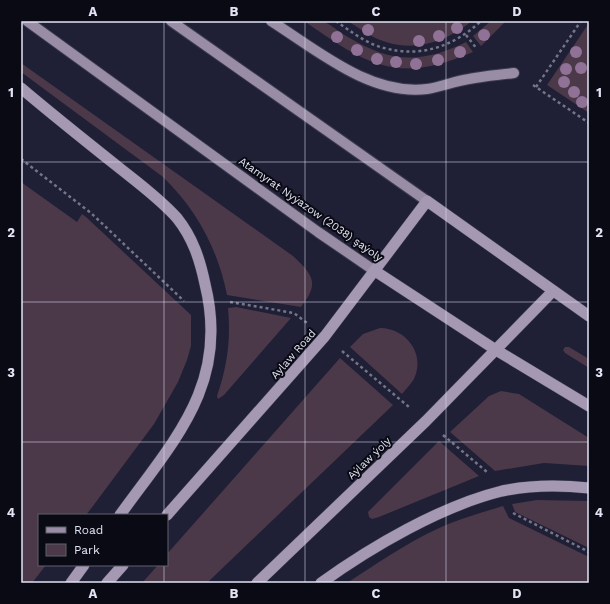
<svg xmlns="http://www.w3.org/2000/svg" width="610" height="604" font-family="'Work Sans',sans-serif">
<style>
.green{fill:#4b3849}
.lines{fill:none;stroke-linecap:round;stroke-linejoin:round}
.primary-casing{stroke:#3a3a50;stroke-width:12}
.trunk-casing{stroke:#3a3a50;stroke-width:12}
.path{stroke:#747588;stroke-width:2.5;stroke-dasharray:3 3;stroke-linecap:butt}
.primary{stroke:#998da5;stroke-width:10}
.trunk{stroke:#a498b2;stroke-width:11}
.tree{fill:#907297}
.grid{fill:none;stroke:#e2e3f3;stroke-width:1;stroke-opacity:0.55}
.labels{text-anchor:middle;stroke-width:4;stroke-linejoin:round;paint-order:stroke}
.street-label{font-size:11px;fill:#e2e3f3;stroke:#0a0a14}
.neatline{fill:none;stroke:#e2e3f3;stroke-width:1.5}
.grid-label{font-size:13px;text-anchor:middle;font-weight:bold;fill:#e2e3f3}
</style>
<rect width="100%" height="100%" fill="#1f1f36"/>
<g class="green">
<path d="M 304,21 C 310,21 319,19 325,22 C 333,26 340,33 348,37 C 391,63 421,64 466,42 L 473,52 C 397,85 367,65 304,21 Z"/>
<path d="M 348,21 L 472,21 C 448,41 416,52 386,42 C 372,38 360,29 348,21 Z"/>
<path d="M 491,21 L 506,21 L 481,46 L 473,36 Z"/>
<path d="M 589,23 L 589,113 L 547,85 Z"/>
<path d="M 21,63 L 293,256 C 313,275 320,283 301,307 L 227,295 C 218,249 196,209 163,177 L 21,72 Z"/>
<path d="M 21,182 L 77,222 L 82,214 L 86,217 L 191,315 L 191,346 L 187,360 L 178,382 L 154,424 L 93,506 L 86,515 L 39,515 L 39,565 L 46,565 L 32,583 L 21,583 Z"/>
<path d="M 236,307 L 291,318 L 224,395 L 218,399 L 217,396 C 227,367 231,340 228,308 Z"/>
<path d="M 380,328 C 406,328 426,354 414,379 C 411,384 406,389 402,394 L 350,347 L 363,334 Z"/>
<path d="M 565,347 L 569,347 L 589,359 L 589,368 L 565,353 L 563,350 Z"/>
<path d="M 340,358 L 393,405 L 207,583 L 142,583 L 158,565 L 167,565 L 167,554 Z"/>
<path d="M 501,391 L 519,394 L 589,438 L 589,466 L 544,463 L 495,471 L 450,432 L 489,396 Z"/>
<path d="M 439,441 L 479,476 L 379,517 L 372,519 L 369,517 L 368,512 Z"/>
<path d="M 537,500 L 589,501 L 589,548 L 515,512 L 512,504 Z"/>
<path d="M 503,506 L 509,518 L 589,557 L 589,583 L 347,583 C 376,564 405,544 437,529 C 458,519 481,513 503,506 Z"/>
</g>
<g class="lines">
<defs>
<g id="primary">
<path d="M 27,21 L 318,232 L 375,271"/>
<path d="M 171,21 L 427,201"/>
<path d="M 271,21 C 317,50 370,96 427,89 C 441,87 455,81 469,79 C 484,76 499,75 514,73"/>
</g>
<g id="trunk">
<path d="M 21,88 C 54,116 88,143 122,170 C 141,185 161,200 177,218 C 193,238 200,260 205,284 C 230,384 174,440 120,515"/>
<path d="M 375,271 L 496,350 L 589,406"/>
<path d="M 167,515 L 325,336 L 427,201 L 589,316"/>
<path d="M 71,583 L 84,565"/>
<path d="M 107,583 L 123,565"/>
<path d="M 257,583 L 426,421 L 553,291"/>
<path d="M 321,583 C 371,547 441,506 502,491 C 530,485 560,485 589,488"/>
</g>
</defs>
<use href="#primary" class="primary-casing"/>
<use href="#trunk" class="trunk-casing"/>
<g class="path">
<path d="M 336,21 C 350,31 367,44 384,48 C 422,58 454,46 481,21"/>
<path d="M 466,35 L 477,49"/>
<path d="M 533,85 L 589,123"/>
<path d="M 536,87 L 581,21"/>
<path d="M 21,159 L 91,213 L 184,301"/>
<path d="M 230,302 L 294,313 L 307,323"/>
<path d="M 342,351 L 409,407"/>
<path d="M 443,435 L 487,472"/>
<path d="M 513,513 L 589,552"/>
</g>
<use href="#primary" class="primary"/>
<use href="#trunk" class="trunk"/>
</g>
<g class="tree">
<circle cx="457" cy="28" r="6"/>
<circle cx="368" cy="30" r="6"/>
<circle cx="484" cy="35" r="6"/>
<circle cx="439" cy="36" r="6"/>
<circle cx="337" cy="37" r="6"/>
<circle cx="419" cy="41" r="6"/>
<circle cx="357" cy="50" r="6"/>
<circle cx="460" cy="52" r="6"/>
<circle cx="576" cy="52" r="6"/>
<circle cx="377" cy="59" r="6"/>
<circle cx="438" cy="60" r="6"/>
<circle cx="396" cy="62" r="6"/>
<circle cx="416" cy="64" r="6"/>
<circle cx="581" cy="68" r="6"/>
<circle cx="566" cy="69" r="6"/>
<circle cx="564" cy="82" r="6"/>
<circle cx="574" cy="92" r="6"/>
<circle cx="582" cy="102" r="6"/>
</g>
<path class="grid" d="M 164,21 L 164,515M 305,21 L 305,583M 446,21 L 446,583M 21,162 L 589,162M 21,302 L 589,302M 21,442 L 589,442M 164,565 L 164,583"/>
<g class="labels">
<g class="street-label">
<text transform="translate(311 209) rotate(35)" y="4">Atamyrat Nyýazow (2038) şaýoly</text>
<text transform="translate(293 354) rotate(-49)" y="4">Aylaw Road</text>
<text transform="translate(369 458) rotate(-44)" y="4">Aýlaw ýoly</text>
</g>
</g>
<rect width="610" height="604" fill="none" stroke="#0a0a14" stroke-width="44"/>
<rect x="38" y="514" width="130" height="52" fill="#0a0a14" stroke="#60616d"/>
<rect x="46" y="527" width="20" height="6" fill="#998da5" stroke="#60616d"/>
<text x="74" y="534" font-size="12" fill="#e2e3f3">Road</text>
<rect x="46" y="544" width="20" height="12" fill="#4b3849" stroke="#60616d"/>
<text x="74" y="554" font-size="12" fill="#e2e3f3">Park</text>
<rect x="22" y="22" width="566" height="560" class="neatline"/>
<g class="grid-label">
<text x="93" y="16">A</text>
<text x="234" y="16">B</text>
<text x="376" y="16">C</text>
<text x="517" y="16">D</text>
<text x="11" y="97">1</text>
<text x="599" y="97">1</text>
<text x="11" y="237">2</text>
<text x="599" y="237">2</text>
<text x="11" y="377">3</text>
<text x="599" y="377">3</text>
<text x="11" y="517">4</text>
<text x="599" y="517">4</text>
<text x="93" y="598">A</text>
<text x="234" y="598">B</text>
<text x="376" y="598">C</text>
<text x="517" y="598">D</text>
</g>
</svg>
